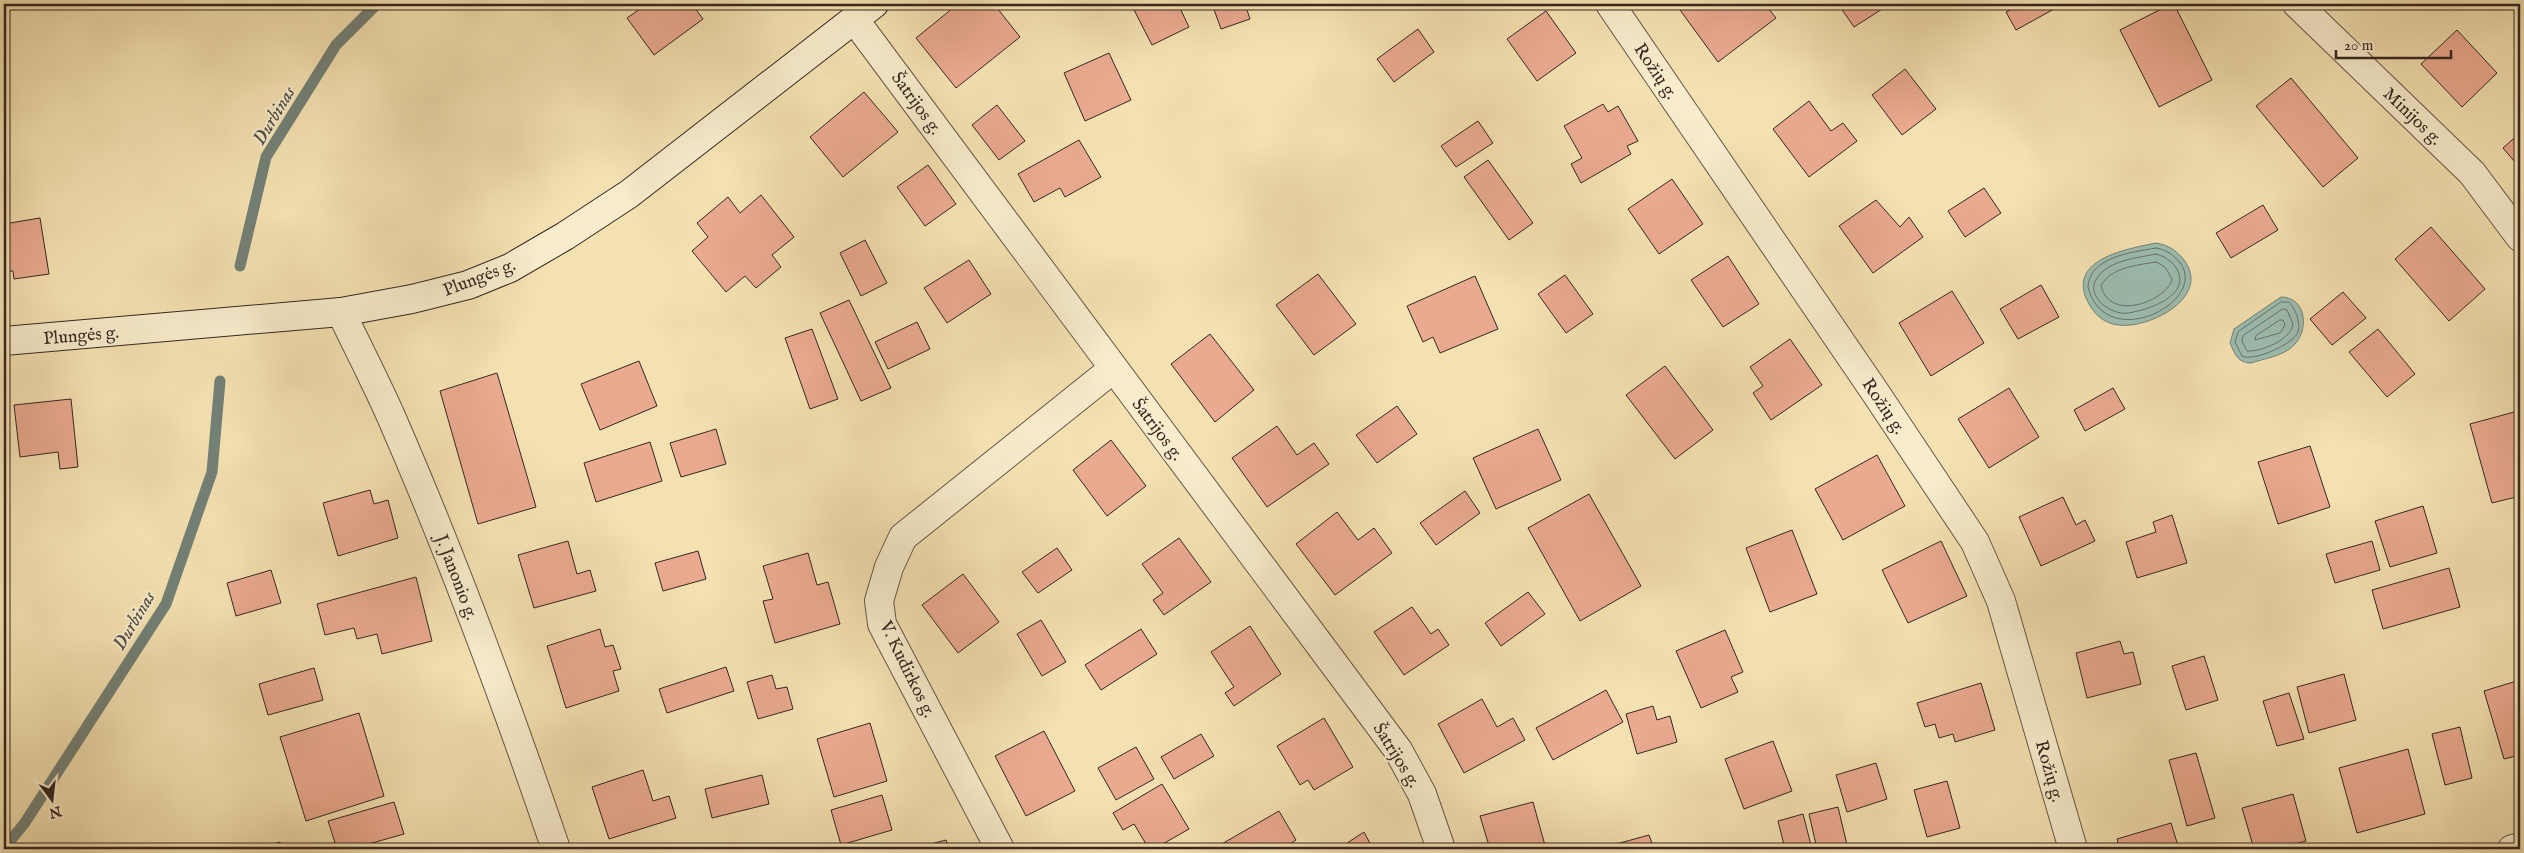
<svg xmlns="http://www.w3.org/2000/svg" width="2524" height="853" font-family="'IM FELL English',serif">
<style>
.water{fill:#9cbdb0;stroke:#738177}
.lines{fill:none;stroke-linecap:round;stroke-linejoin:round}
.shore{stroke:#687269;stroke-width:1}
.stream{stroke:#738177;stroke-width:11}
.building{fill:#eaaa90;stroke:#352722}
.minor-casing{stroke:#655646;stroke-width:30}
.secondary-casing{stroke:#352722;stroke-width:30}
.minor{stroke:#f8eccc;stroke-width:28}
.secondary{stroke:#f8eccc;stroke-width:28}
.labels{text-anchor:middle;stroke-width:4;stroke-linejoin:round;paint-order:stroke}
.street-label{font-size:18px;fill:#352722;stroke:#f8eccc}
.water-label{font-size:19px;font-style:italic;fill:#4f4c46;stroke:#f8eccc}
</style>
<rect width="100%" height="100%" fill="#f4e1b1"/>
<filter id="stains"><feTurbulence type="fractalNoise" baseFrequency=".004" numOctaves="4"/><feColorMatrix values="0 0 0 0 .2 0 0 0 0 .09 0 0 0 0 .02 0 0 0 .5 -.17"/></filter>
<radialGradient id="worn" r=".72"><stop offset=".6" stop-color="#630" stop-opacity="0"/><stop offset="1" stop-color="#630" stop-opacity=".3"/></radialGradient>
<g class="water">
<path d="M 2156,243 C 2168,245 2176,250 2184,260 C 2212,297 2149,329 2119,325 C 2105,324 2095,315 2089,304 C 2064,260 2126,249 2156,243 Z"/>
<path d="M 2281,297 C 2307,297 2310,332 2292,347 C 2282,356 2263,359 2251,363 C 2238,363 2235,354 2230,343 L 2234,329 Z"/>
</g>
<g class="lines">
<g class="shore">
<path d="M 2156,248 C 2167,250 2174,255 2181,264 C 2207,303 2105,354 2088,287 C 2089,257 2133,252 2156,248 Z"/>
<path d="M 2156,254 C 2164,256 2170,260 2175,266 C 2195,295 2148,310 2128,313 C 2112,316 2084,296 2097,278 C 2109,260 2137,258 2156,254 Z"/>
<path d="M 2156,262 L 2165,267 L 2172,279 C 2169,299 2111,324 2101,286 C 2110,267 2139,265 2156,262 Z"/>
<path d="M 2281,302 L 2289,302 C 2293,306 2295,311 2297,316 C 2298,321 2300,326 2298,332 C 2294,344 2253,362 2242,356 L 2235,342 L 2238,332 Z"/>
<path d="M 2283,309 L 2287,310 L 2293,324 C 2291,340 2261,352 2247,351 L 2242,341 L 2243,336 Z"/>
<path d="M 2280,320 L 2283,320 L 2285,325 L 2280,333 L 2255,340 L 2256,336 Z"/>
</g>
<g class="stream">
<path d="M 240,266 L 266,157 L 336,45 L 377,4"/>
<path d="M 4,848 L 24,824 L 166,604 L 212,472 L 220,381"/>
</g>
</g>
<g class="building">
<path d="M 647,4 L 692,4 L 703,19 L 654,55 L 627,18 Z"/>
<path d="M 958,4 L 994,4 L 1020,37 L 956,88 L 916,38 Z"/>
<path d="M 1131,4 L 1178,4 L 1189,27 L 1152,45 Z"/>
<path d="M 1212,4 L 1245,4 L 1250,19 L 1221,29 Z"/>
<path d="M 1688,4 L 1765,4 L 1776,18 L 1718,62 L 1680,10 Z"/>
<path d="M 1838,4 L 1890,4 L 1854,27 Z"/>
<path d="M 2022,4 L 2052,4 L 2054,9 L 2016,30 L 2006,12 Z"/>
<path d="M 2171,4 L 2174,4 L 2212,80 L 2159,107 L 2120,30 Z"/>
<path d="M 1546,11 L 1576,53 L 1537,81 L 1507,39 Z"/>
<path d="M 1418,29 L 1434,52 L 1394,82 L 1377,59 Z"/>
<path d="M 2457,30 L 2497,73 L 2462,107 L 2421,64 Z"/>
<path d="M 1109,53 L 1131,100 L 1085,121 L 1064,73 Z"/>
<path d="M 1905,69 L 1936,109 L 1902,135 L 1872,95 Z"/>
<path d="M 2291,78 L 2358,158 L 2323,187 L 2256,106 Z"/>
<path d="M 864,92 L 898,132 L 843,177 L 810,137 Z"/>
<path d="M 1809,101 L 1831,131 L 1843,123 L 1857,141 L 1809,177 L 1773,129 Z"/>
<path d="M 1603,104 L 1608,112 L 1618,106 L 1638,141 L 1627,146 L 1631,154 L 1581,183 L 1571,164 L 1582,158 L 1564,126 Z"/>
<path d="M 997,105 L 1025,141 L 999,160 L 972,125 Z"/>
<path d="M 1478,121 L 1493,143 L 1456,167 L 1441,146 Z"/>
<path d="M 2520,133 L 2520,168 L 2503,148 Z"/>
<path d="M 1079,140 L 1101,177 L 1065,197 L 1060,188 L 1034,202 L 1018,174 Z"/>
<path d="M 1488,160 L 1533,223 L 1509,240 L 1464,177 Z"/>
<path d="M 928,165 L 956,204 L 925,226 L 897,187 Z"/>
<path d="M 1672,179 L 1703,224 L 1659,254 L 1628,209 Z"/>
<path d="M 1984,188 L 2001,213 L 1965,237 L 1948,211 Z"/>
<path d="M 761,195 L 794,237 L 772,255 L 781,267 L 756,288 L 745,276 L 726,292 L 692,251 L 708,237 L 697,223 L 728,197 L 740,213 Z"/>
<path d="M 1876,200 L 1900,227 L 1909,217 L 1923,237 L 1873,273 L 1839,226 Z"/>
<path d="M 2263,205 L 2278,230 L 2231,258 L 2216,233 Z"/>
<path d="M 40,218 L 49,274 L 14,279 L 13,271 L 4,272 L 4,224 Z"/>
<path d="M 2431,227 L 2485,289 L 2449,321 L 2395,259 Z"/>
<path d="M 865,240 L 887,283 L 861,296 L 840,253 Z"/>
<path d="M 1728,256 L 1759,304 L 1723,327 L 1691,280 Z"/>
<path d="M 969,260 L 991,294 L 947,323 L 924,288 Z"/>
<path d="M 1318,274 L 1356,324 L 1314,355 L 1276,305 Z"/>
<path d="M 1565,275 L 1593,314 L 1566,333 L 1538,294 Z"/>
<path d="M 1475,276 L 1498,329 L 1440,353 L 1433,337 L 1423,342 L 1407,306 Z"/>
<path d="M 2041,285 L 2059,317 L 2018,339 L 2000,309 Z"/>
<path d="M 1952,291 L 1984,343 L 1931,376 L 1899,323 Z"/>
<path d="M 2343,292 L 2366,318 L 2332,345 L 2310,319 Z"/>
<path d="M 849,300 L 891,388 L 861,401 L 820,313 Z"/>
<path d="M 917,322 L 930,349 L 888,369 L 875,342 Z"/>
<path d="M 812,329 L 838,399 L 810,409 L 785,338 Z"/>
<path d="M 2378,329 L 2415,374 L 2387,397 L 2349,352 Z"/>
<path d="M 1210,334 L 1254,390 L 1215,422 L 1171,364 Z"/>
<path d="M 1790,339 L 1822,385 L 1771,420 L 1753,393 L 1763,386 L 1750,367 Z"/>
<path d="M 639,361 L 657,406 L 600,430 L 581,384 Z"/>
<path d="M 1665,366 L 1713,430 L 1675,459 L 1626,395 Z"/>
<path d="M 497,373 L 536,507 L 478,524 L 440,391 Z"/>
<path d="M 2009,388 L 2039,437 L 1989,468 L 1958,419 Z"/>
<path d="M 2113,388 L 2125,409 L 2085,431 L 2074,410 Z"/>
<path d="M 71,399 L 78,467 L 60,469 L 58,452 L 20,457 L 14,405 Z"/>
<path d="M 1397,406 L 1417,434 L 1377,463 L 1356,435 Z"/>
<path d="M 2518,411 L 2520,421 L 2520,496 L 2492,503 L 2470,424 Z"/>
<path d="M 1277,426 L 1297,455 L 1314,443 L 1329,464 L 1267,507 L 1232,458 Z"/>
<path d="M 716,429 L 726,464 L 681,477 L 670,443 Z"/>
<path d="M 1538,429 L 1561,480 L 1496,509 L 1473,458 Z"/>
<path d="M 1111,440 L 1146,486 L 1107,516 L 1073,470 Z"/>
<path d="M 650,442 L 662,481 L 596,502 L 584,463 Z"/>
<path d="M 2310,446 L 2330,507 L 2278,524 L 2258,462 Z"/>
<path d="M 1877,455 L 1905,506 L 1843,540 L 1815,489 Z"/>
<path d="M 370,490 L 374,504 L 388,500 L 398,538 L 338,556 L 323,503 Z"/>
<path d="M 1465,491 L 1480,513 L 1436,545 L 1420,523 Z"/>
<path d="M 1589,494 L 1641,586 L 1580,621 L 1528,528 Z"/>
<path d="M 2063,497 L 2076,525 L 2085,520 L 2095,541 L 2041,566 L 2019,517 Z"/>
<path d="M 2423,506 L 2437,553 L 2390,567 L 2375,521 Z"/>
<path d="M 1337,512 L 1358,540 L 1374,528 L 1392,553 L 1335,595 L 1296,544 Z"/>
<path d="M 2172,515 L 2187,563 L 2137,578 L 2126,542 L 2156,532 L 2153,522 Z"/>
<path d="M 1792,530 L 1817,594 L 1770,612 L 1746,548 Z"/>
<path d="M 1179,538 L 1211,582 L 1164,615 L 1153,600 L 1163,593 L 1142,564 Z"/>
<path d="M 568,541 L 577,574 L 590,570 L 596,591 L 534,608 L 518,555 Z"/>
<path d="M 1941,541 L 1967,596 L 1908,623 L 1882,570 Z"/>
<path d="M 2372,541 L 2380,570 L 2335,583 L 2326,554 Z"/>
<path d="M 1057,548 L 1072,570 L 1038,593 L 1022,572 Z"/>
<path d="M 698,551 L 706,579 L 663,591 L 655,563 Z"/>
<path d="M 808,553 L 817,585 L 828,582 L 840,624 L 775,643 L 763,601 L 773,599 L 763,566 Z"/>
<path d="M 2449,568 L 2460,607 L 2383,629 L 2372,590 Z"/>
<path d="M 271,570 L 281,603 L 236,616 L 227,583 Z"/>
<path d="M 963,574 L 999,622 L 958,653 L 922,605 Z"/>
<path d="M 416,577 L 432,641 L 382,654 L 377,634 L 357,639 L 354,628 L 325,635 L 317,604 Z"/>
<path d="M 1528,592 L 1545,614 L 1501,646 L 1485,623 Z"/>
<path d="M 1412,607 L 1431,634 L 1438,629 L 1449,645 L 1404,675 L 1374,632 Z"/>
<path d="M 1041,620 L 1066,662 L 1042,676 L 1017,634 Z"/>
<path d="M 1250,626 L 1281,674 L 1234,706 L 1225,693 L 1234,687 L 1211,652 Z"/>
<path d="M 600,629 L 605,647 L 613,645 L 621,669 L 613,671 L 619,691 L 566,708 L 547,646 Z"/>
<path d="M 1141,629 L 1157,654 L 1101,690 L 1085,665 Z"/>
<path d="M 1725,630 L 1743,672 L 1731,677 L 1738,692 L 1701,708 L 1676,651 Z"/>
<path d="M 2120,641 L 2124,654 L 2133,652 L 2141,684 L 2087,698 L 2076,653 Z"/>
<path d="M 2204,656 L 2218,700 L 2186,710 L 2172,666 Z"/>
<path d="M 726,667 L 734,691 L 667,713 L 659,689 Z"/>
<path d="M 314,668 L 323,700 L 268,715 L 259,684 Z"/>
<path d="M 2344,674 L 2356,720 L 2309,733 L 2297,687 Z"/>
<path d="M 772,675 L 776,689 L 787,687 L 793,709 L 758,719 L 747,682 Z"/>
<path d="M 2520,680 L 2520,755 L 2504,759 L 2484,691 Z"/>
<path d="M 1981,683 L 1995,730 L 1955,742 L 1953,734 L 1939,738 L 1935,724 L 1925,727 L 1917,703 Z"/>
<path d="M 1606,690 L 1623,722 L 1553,760 L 1536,728 Z"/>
<path d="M 2289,693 L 2304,739 L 2277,746 L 2263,701 Z"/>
<path d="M 1482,699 L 1497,727 L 1513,718 L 1525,740 L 1464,773 L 1438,724 Z"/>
<path d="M 1653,706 L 1657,720 L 1670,716 L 1677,742 L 1637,754 L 1626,714 Z"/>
<path d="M 359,713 L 384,796 L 306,821 L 280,737 Z"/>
<path d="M 1324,718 L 1353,767 L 1314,790 L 1308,780 L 1300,785 L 1277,746 Z"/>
<path d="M 870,723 L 887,781 L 834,797 L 817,739 Z"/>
<path d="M 2460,727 L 2472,778 L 2445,785 L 2432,734 Z"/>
<path d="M 1044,731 L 1075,791 L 1026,816 L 995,756 Z"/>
<path d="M 1201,734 L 1214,756 L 1174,779 L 1161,757 Z"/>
<path d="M 1773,741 L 1792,791 L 1744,809 L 1725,759 Z"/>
<path d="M 1136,747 L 1154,779 L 1116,800 L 1098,768 Z"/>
<path d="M 2408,749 L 2425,814 L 2357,833 L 2339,768 Z"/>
<path d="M 2196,753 L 2215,818 L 2187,826 L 2169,760 Z"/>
<path d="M 1876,763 L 1887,799 L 1847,812 L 1836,775 Z"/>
<path d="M 643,770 L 653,801 L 669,796 L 676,818 L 609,839 L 592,787 Z"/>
<path d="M 762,775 L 769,804 L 712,818 L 705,789 Z"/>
<path d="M 1947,781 L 1960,828 L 1927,837 L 1914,790 Z"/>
<path d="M 1162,784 L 1189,829 L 1154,849 L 1149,849 L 1134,824 L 1123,830 L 1113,813 Z"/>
<path d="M 2293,794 L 2306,841 L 2276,849 L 2254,849 L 2242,808 Z"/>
<path d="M 882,795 L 892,830 L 841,845 L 831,810 Z"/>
<path d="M 394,802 L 404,834 L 365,845 L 366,849 L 337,849 L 328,821 Z"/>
<path d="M 1533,802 L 1546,849 L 1490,849 L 1480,816 Z"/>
<path d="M 1838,807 L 1848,849 L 1817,849 L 1809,814 Z"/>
<path d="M 1279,811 L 1296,840 L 1282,849 L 1213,849 Z"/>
<path d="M 1803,814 L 1812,849 L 1785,849 L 1778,821 Z"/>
<path d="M 2171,823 L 2179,849 L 2120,849 L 2117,839 Z"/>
<path d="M 1364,832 L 1373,849 L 1338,849 Z"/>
<path d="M 1649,835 L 1654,849 L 1598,849 Z"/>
<path d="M 946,840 L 949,849 L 911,849 Z"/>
<path d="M 280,842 L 282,849 L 255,849 Z"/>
<path d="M 1402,843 L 1403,849 L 1380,849 Z"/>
</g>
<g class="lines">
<defs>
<g id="minor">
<path d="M 1610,4 L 1875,392 L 1975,542 L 2001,601 L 2073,849"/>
<path d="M 2297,4 L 2472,173 L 2520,237"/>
<path d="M 854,19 L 1398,750 L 1422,794 L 1441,849"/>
<path d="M 341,312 C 358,348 377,384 393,421 C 454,561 507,705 556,849"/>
<path d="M 1000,849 L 882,624 L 879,601 L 889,567 L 903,537 L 1113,369"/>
<path d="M 2512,849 L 2520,847"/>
</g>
<path id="secondary" d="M 4,341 L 341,312 L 412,299 L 468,285 L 510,268 L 565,236 L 629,194 L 874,4"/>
</defs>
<use href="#minor" class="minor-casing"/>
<use href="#secondary" class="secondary-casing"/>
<use href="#minor" class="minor"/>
<use href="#secondary" class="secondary"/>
</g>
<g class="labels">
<g class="street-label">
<text transform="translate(1656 71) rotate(56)" y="6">Rožių g.</text>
<text transform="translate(917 103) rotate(54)" y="6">Šatrijos g.</text>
<text transform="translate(2413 116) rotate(44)" y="6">Minijos g.</text>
<text transform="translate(479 277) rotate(-21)" y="6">Plungės g.</text>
<text transform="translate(81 335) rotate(-5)" y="6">Plungės g.</text>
<text transform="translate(1884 406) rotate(56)" y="6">Rožių g.</text>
<text transform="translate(1158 429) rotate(53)" y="6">Šatrijos g.</text>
<text transform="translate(457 577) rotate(69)" y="6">J. Janonio g.</text>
<text transform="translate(908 669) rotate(64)" y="6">V. Kudirkos g.</text>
<text transform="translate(1397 755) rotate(58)" y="6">Šatrijos g.</text>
<text transform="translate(2050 771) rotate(74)" y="6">Rožių g.</text>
</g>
<g class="water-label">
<text transform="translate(273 115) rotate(-59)" y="7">Durbinas</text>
<text transform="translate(133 620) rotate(-59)" y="7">Durbinas</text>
</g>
</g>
<rect width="2524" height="853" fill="none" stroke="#f4e1b1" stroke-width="20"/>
<rect x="5" y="5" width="2514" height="843" fill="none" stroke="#352722" stroke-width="2.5"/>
<rect x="10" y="10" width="2504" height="833" fill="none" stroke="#352722"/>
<g transform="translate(52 800) rotate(165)" stroke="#f8eccc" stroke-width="4" paint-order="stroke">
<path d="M0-4L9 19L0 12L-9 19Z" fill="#352722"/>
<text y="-8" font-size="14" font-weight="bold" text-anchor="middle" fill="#352722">N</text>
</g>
<path d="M2336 50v8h115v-8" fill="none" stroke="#352722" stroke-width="2.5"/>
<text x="2344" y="50" font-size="15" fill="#352722" stroke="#f8eccc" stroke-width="4" paint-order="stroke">20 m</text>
<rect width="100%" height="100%" filter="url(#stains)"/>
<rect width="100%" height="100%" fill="url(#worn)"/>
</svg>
